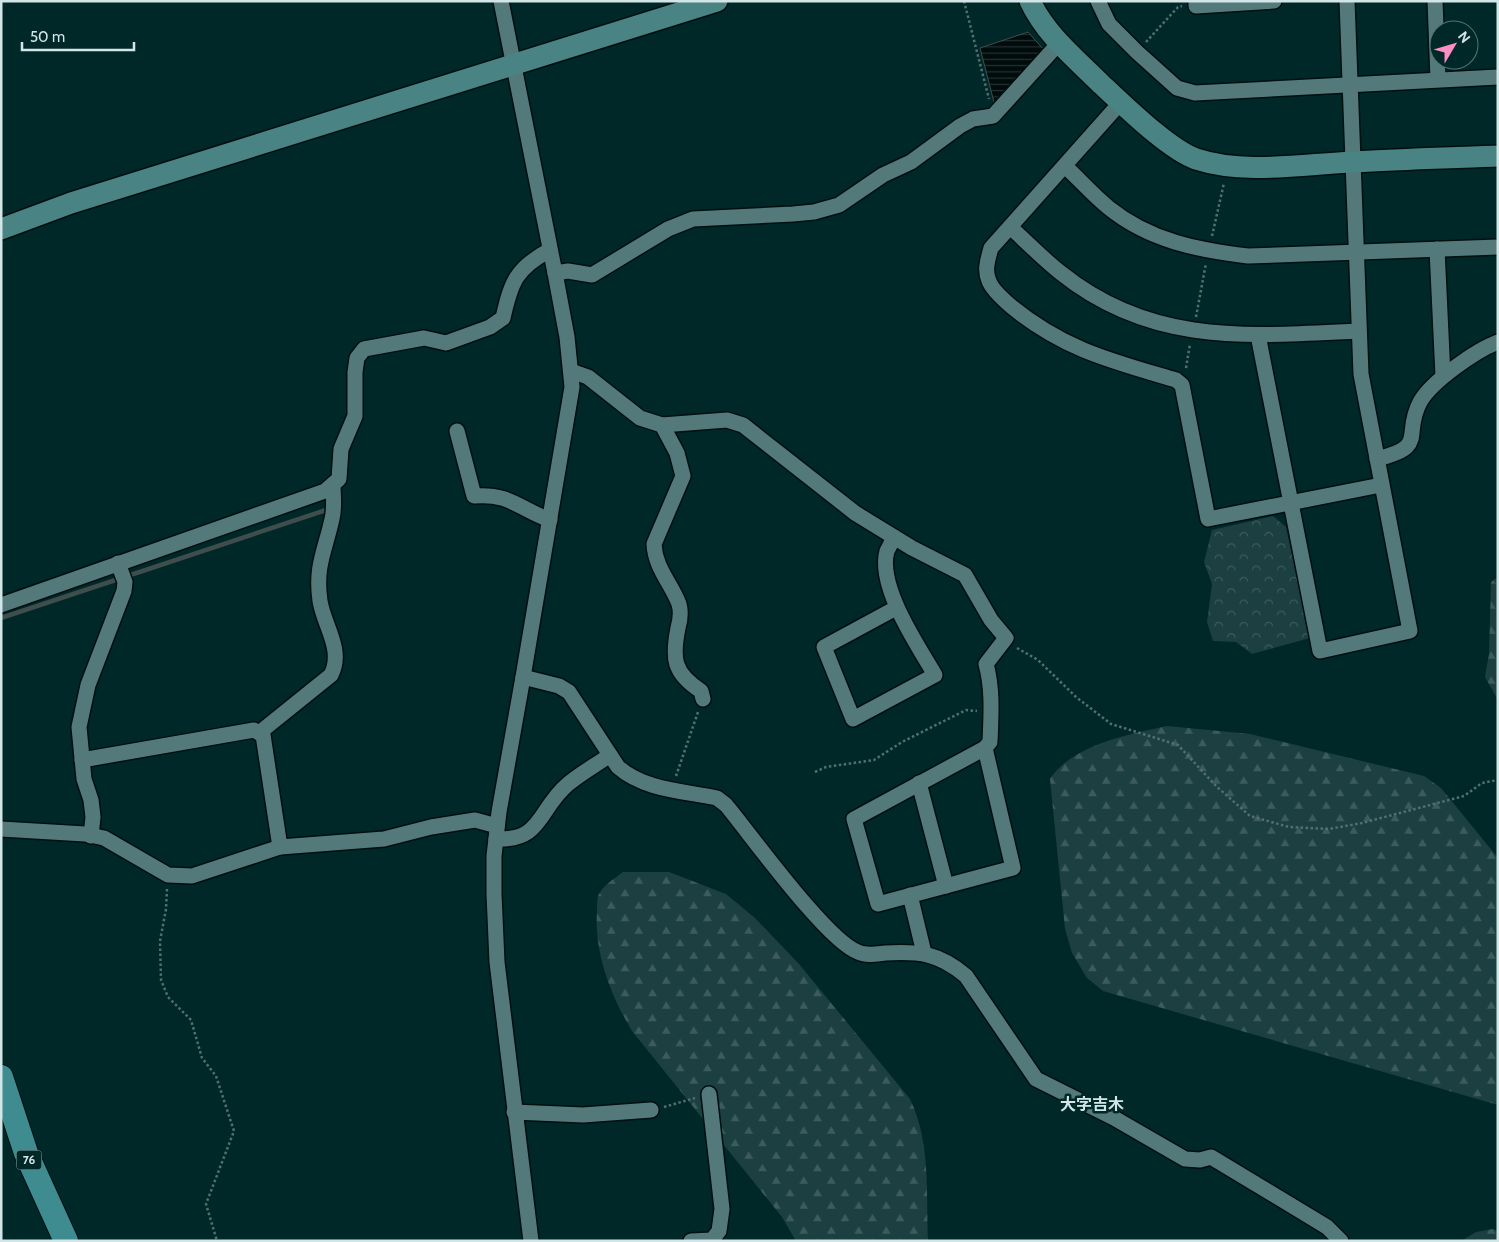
<svg xmlns="http://www.w3.org/2000/svg" width="1499" height="1242" font-family="Cabin,'Noto Sans JP',sans-serif">
<style>
.forest{fill:url(#forest-firs)}
.park{fill:url(#park-crowns)}
.water{fill:url(#water-rules);stroke:#3f4d4d}
.lines{fill:none;stroke-linecap:round;stroke-linejoin:round}
.stream{stroke:#3f4d4d;stroke-width:4.5}
.street-casing{stroke:#000f10;stroke-width:18}
.secondary-casing{stroke:#000f10;stroke-width:24}
.primary-casing{stroke:#000f10;stroke-width:26}
.path{stroke:#507071;stroke-width:2.5;stroke-dasharray:2.5 2.5;stroke-linecap:butt}
.street{stroke:#54797a;stroke-width:15}
.secondary{stroke:#498384;stroke-width:21}
.primary{stroke:#3e8c8f;stroke-width:24}
.labels{text-anchor:middle;stroke-width:5;stroke-linejoin:round;paint-order:stroke}
.shield{fill:#012829;stroke:#94adae;stroke-width:1}
.shield-label{font-size:12px;font-weight:bold;fill:#d3e6e7}
.quarter-label{font-size:16px;font-weight:bold;fill:#d3e6e7;stroke:#012829}
</style>
<defs>
<pattern id="forest-firs" width="22" height="20" patternUnits="userSpaceOnUse" patternTransform="scale(1.25)"><rect width="22" height="20" fill="#1c3f41"/><path d="M5 1l3.5 6h-7zM16 11l3.5 6h-7z" fill="#3c5b5c"/></pattern>
<pattern id="park-crowns" width="20" height="18" patternUnits="userSpaceOnUse" patternTransform="scale(1.25)"><rect width="20" height="18" fill="#1c3f41"/><path d="M2 6a3 3 0 1 1 6 0M12 15a3 3 0 1 1 6 0" fill="none" stroke="#3c5b5c"/></pattern>
<pattern id="water-rules" width="6" height="5" patternUnits="userSpaceOnUse" patternTransform="scale(1.25)"><rect width="6" height="5" fill="#000b0b"/><path d="M0 2.5h6" fill="none" stroke="#242f2f"/></pattern>
</defs>
<rect width="100%" height="100%" fill="#012829"/>
<g class="forest">
<path d="M 1498,577 L 1498,700 L 1485,677 L 1489,654 L 1491,582 Z"/>
<path d="M 1167,726 L 1250,734 L 1424,776 L 1441,788 L 1498,858 L 1498,1105 L 1103,991 L 1087,978 L 1072,953 L 1065,929 L 1050,779 C 1072,745 1130,734 1167,726 Z"/>
<path d="M 623,872 L 669,872 L 726,894 L 755,918 L 799,964 L 910,1099 C 931,1143 926,1192 928,1241 L 796,1241 L 782,1217 L 632,1031 C 611,996 594,953 597,911 C 597,907 597,900 598,896 C 603,885 614,879 623,872 Z"/>
<path d="M 1493,1229 L 1498,1231 L 1498,1241 L 1461,1241 L 1476,1232 Z"/>
</g>
<path class="park" d="M 1273,516 L 1286,527 L 1310,638 L 1252,654 L 1236,642 L 1213,641 L 1207,622 L 1212,584 L 1204,562 L 1212,530 Z"/>
<path class="water" d="M 1028,32 L 1044,50 L 1036,57 L 1038,60 L 995,106 L 980,48 Z"/>
<g class="lines">
<path class="stream" d="M 1,618 L 329,509"/>
<defs>
<g id="street">
<path d="M 501,1 L 555,273 L 567,337 L 572,387 L 523,677 L 499,812 L 494,856 L 494,894 L 497,962 L 531,1241"/>
<path d="M 1098,1 L 1109,24 L 1137,52 L 1177,88 L 1195,93 L 1498,77"/>
<path d="M 1196,1 L 1196,6 L 1274,1"/>
<path d="M 1435,1 L 1438,79"/>
<path d="M 1121,102 L 991,248 C 988,259 984,270 989,281 C 992,290 1005,301 1012,307 C 1065,350 1112,361 1176,380 L 1182,385 L 1208,519 L 1381,485"/>
<path d="M 1065,166 C 1080,180 1094,196 1109,208 C 1150,241 1198,250 1248,256 L 1498,247"/>
<path d="M 1010,227 C 1027,242 1043,259 1061,273 C 1152,346 1249,336 1358,331"/>
<path d="M 1437,249 L 1443,376"/>
<path d="M 555,273 L 568,271 L 592,275 L 668,229 L 693,219 L 793,214 L 814,212 L 839,205 L 883,175 L 911,162 L 960,126 L 973,119 L 993,116 L 1059,43"/>
<path d="M 1258,335 L 1320,651 L 1410,631 L 1361,374 L 1347,1"/>
<path d="M 571,371 L 588,377 L 640,418 L 662,425 L 727,420 L 743,425 L 855,513 L 912,548 L 965,575 L 991,620 L 1006,638 L 986,664 C 993,689 991,716 990,742 L 985,748"/>
<path d="M 662,425 L 677,453 L 683,476 L 654,544 C 655,568 671,583 679,604 C 681,611 680,621 678,628 C 672,658 673,673 701,691 L 703,699"/>
<path d="M 457,431 L 474,496 C 510,493 519,509 550,520"/>
<path d="M 1377,459 C 1429,446 1402,436 1420,402 C 1431,382 1476,350 1498,342"/>
<path d="M 894,537 C 892,542 889,547 887,551 C 877,586 918,646 935,675 L 853,719 L 824,647 L 896,608"/>
<path d="M 1,605 L 325,491 L 339,479 L 341,449 L 355,416 L 355,372 L 357,358 L 364,349 L 424,338 L 446,343 L 490,327 L 503,318 C 511,282 516,268 550,250"/>
<path d="M 523,677 L 559,686 L 569,692 L 618,767 C 644,790 683,791 717,798 L 726,805 C 751,835 827,941 858,952 C 866,956 876,954 885,953 C 919,951 939,953 966,976 L 1036,1079 L 1114,1118 L 1185,1159 L 1200,1160 L 1211,1157 L 1327,1227 L 1341,1241"/>
<path d="M 259,733 L 331,675 C 344,650 324,626 320,601 C 315,566 325,551 332,519 C 335,508 333,495 333,484"/>
<path d="M 985,748 L 1013,868 L 878,904 L 854,819 Z"/>
<path d="M 82,760 L 254,730 L 263,735 L 280,847"/>
<path d="M 919,783 L 946,886"/>
<path d="M 1,829 L 85,834 L 104,838 L 168,875 L 192,876 L 280,847 L 384,839 L 431,827 L 475,820 L 497,826"/>
<path d="M 91,836 L 93,817 L 91,800 L 84,779 L 79,727 L 88,685 L 124,591 L 125,582 L 118,563"/>
<path d="M 496,839 C 543,841 538,809 568,784 C 581,773 596,765 610,755"/>
<path d="M 910,895 L 924,953"/>
<path d="M 514,1112 L 583,1115 L 651,1110"/>
<path d="M 691,1241 L 712,1240 L 719,1231 L 722,1209 L 709,1094"/>
</g>
<g id="secondary">
<path d="M 1030,1 C 1046,35 1075,58 1101,84 C 1124,105 1168,149 1196,159 C 1245,175 1303,164 1354,162 C 1402,159 1450,158 1498,156"/>
<path d="M 1,229 L 71,203 L 717,1"/>
</g>
<path id="primary" d="M 1,1077 L 26,1153 L 66,1241"/>
</defs>
<use href="#street" class="street-casing"/>
<use href="#secondary" class="secondary-casing"/>
<use href="#primary" class="primary-casing"/>
<g class="path">
<path d="M 964,1 L 989,99"/>
<path d="M 1146,42 L 1178,7 L 1182,6"/>
<path d="M 1212,236 L 1224,183"/>
<path d="M 1196,317 L 1206,263"/>
<path d="M 1186,368 L 1190,344"/>
<path d="M 1017,648 L 1038,660 L 1076,697 L 1111,724 L 1178,745 L 1216,786 L 1250,816 L 1289,827 L 1329,829 L 1362,823 L 1464,796 L 1482,783 L 1498,780"/>
<path d="M 815,772 L 826,767 L 874,760 L 902,742 L 966,710 L 977,711"/>
<path d="M 676,776 L 698,712"/>
<path d="M 167,889 L 166,909 L 160,941 L 161,980 L 168,997 L 191,1020 L 202,1058 L 216,1076 L 234,1131 L 206,1204 L 217,1241"/>
<path d="M 664,1107 L 695,1098"/>
</g>
<use href="#street" class="street"/>
<use href="#secondary" class="secondary"/>
<use href="#primary" class="primary"/>
</g>
<g class="labels">
<rect class="shield" x="16.5" y="1150.5" width="25" height="19" rx="4"/>
<g class="shield-label">
<text x="29" y="1164">76</text>
</g>
<g class="quarter-label">
<text x="1092" y="1110">大字吉木</text>
</g>
</g>
<rect width="1499" height="1242" fill="none" stroke="#d3e6e7" stroke-width="5"/>
<g transform="translate(1454 45) rotate(52)"><circle r="24" fill="#012829" stroke="#557475"/>
<path d="M0-4L9 19L0 12L-9 19Z" fill="#fb8fc4"/>
<text y="-8" font-size="14" font-weight="bold" text-anchor="middle" fill="#d3e6e7">N</text>
</g>
<path d="M22 42v8h112v-8" fill="none" stroke="#d3e6e7" stroke-width="2.5"/>
<text x="30" y="42" font-size="15" fill="#d3e6e7" stroke="#012829" stroke-width="4" paint-order="stroke">50 m</text>
</svg>
